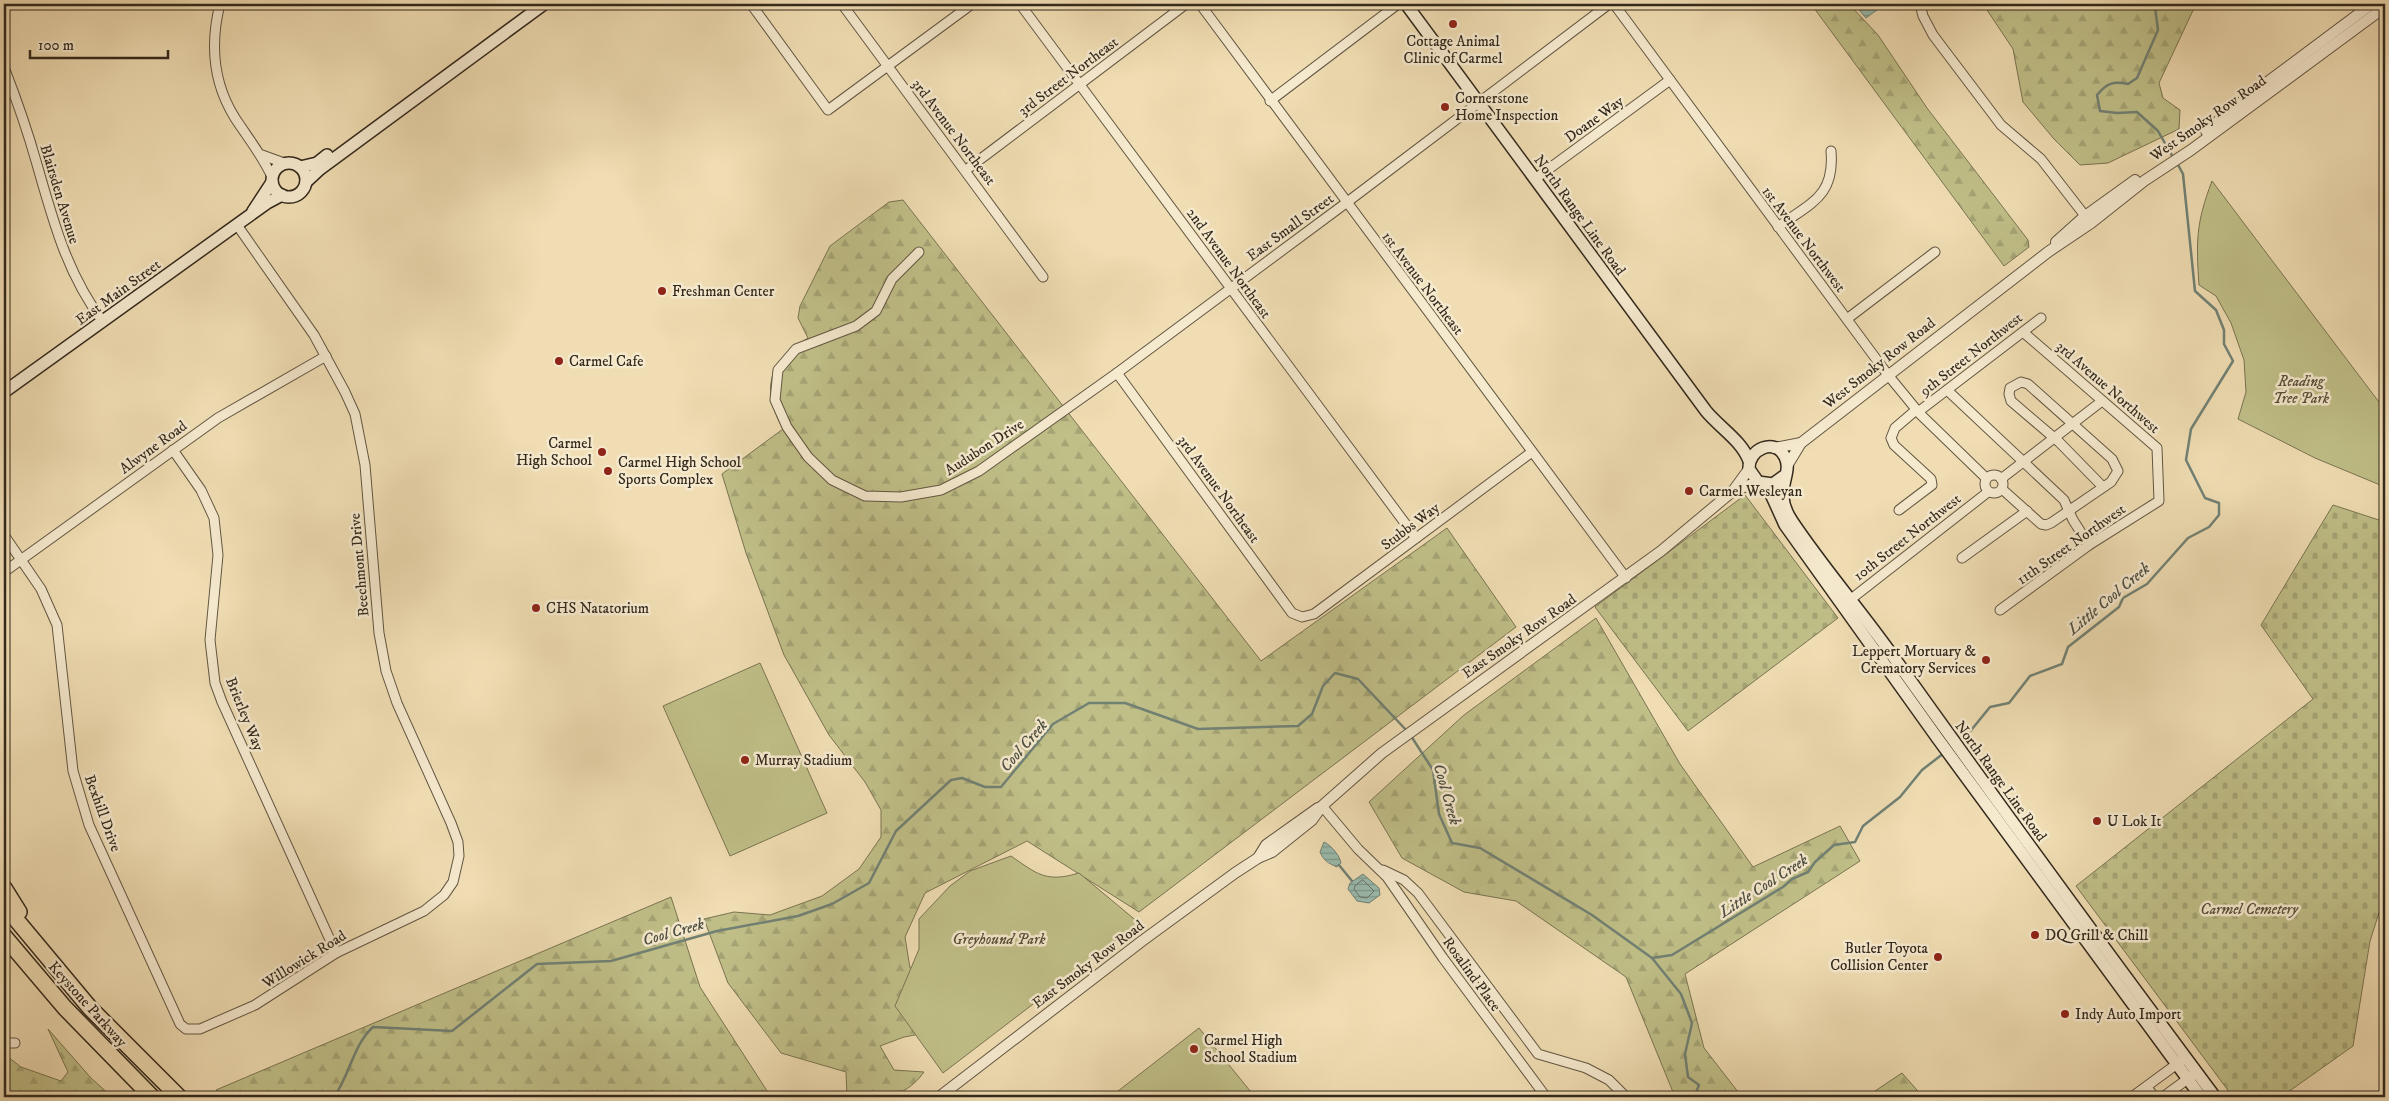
<svg xmlns="http://www.w3.org/2000/svg" width="2389" height="1101" font-family="'IM FELL DW Pica',serif">
<style>
.forest{fill:url(#forest-firs);stroke:#7a7452}
.cemetery{fill:url(#cemetery-stones);stroke:#7a7452}
.green{fill:#c0bf88;stroke:#7a7452}
.water{fill:url(#water-rules);stroke:#718174}
.lines{fill:none;stroke-linecap:round;stroke-linejoin:round}
.shore{stroke:#667266;stroke-width:1}
.stream{stroke:#718174;stroke-width:2.5}
.minor-casing{stroke:#625642;stroke-width:11}
.tertiary-casing{stroke:#625642;stroke-width:12}
.secondary-casing{stroke:#33291d;stroke-width:14}
.motorway-casing{stroke:#33291d;stroke-width:18}
.minor{stroke:#f5e9ce;stroke-width:9}
.tertiary{stroke:#f5e9ce;stroke-width:10}
.secondary{stroke:#f5e9ce;stroke-width:11}
.motorway{stroke:#f0ddb3;stroke-width:15}
.poi-dot{fill:#8f2418;stroke:#f5e9ce;stroke-width:2}
.labels{text-anchor:middle;stroke-width:5;stroke-linejoin:round;paint-order:stroke}
.poi-label{font-size:15px;fill:#33291d;stroke:#f5e9ce;text-anchor:start}
.street-label{font-size:15px;fill:#33291d;stroke:#f5e9ce}
.park-label{font-size:15px;font-style:italic;fill:#564e38;stroke:#f5e9ce}
.water-label{font-size:16px;font-style:italic;fill:#4d4e41;stroke:#f5e9ce}
</style>
<defs>
<pattern id="forest-firs" width="22" height="20" patternUnits="userSpaceOnUse" patternTransform="scale(1.25)"><rect width="22" height="20" fill="#c0bf88"/><path d="M5 1l3.5 6h-7zM16 11l3.5 6h-7z" fill="#a5a475"/></pattern>
<pattern id="cemetery-stones" width="16" height="16" patternUnits="userSpaceOnUse" patternTransform="scale(1.25)"><rect width="16" height="16" fill="#c0bf88"/><path d="M2 7V4a2 2 0 0 1 4 0v3zM10 15v-3a2 2 0 0 1 4 0v3z" fill="#a5a475"/></pattern>
<pattern id="water-rules" width="6" height="5" patternUnits="userSpaceOnUse" patternTransform="scale(1.25)"><rect width="6" height="5" fill="#9abbae"/><path d="M0 2.5h6" fill="none" stroke="#7e988d"/></pattern>
</defs>
<rect width="100%" height="100%" fill="#f0ddb3"/>
<filter id="stains"><feTurbulence type="fractalNoise" baseFrequency=".004" numOctaves="4"/><feColorMatrix values="0 0 0 0 .2 0 0 0 0 .09 0 0 0 0 .02 0 0 0 .5 -.17"/></filter>
<radialGradient id="worn" r=".72"><stop offset=".6" stop-color="#630" stop-opacity="0"/><stop offset="1" stop-color="#630" stop-opacity=".3"/></radialGradient>
<g class="forest">
<path d="M 1811,4 L 1849,4 L 1878,35 L 1927,108 L 2028,240 L 2029,247 L 2004,266 Z"/>
<path d="M 1983,4 L 2196,4 L 2159,83 L 2163,98 L 2180,110 L 2179,129 L 2108,163 L 2080,165 L 2054,139 L 2023,102 L 2013,49 Z"/>
<path d="M 903,200 L 1261,661 L 1447,528 L 1516,627 L 1139,912 L 1027,841 L 925,893 L 905,937 L 910,968 L 995,967 L 947,1029 L 904,1037 L 880,1046 L 894,1070 L 924,1072 C 903,1101 880,1097 847,1097 L 846,1072 L 781,1053 L 728,983 L 704,919 L 734,912 L 770,915 L 822,896 L 859,869 L 881,837 L 881,810 L 865,782 L 829,735 L 784,655 L 746,553 L 722,474 L 783,429 C 760,387 769,362 808,338 L 798,318 L 800,306 L 830,246 L 889,202 Z"/>
<path d="M 1596,618 L 1680,764 L 1753,867 L 1840,826 L 1860,861 L 1685,974 L 1704,1048 L 1742,1097 L 1675,1097 L 1626,977 L 1516,901 L 1464,892 L 1402,858 L 1369,802 L 1464,715 Z"/>
<path d="M 671,897 L 700,987 L 771,1097 L 224,1097 L 216,1090 Z"/>
<path d="M 48,1029 L 91,1078 L 112,1097 L 4,1097 L 4,1054 L 21,1067 L 61,1081 L 68,1072 Z"/>
<path d="M 1902,1073 L 1923,1097 L 1866,1097 Z"/>
</g>
<g class="cemetery">
<path d="M 1745,495 L 1838,618 L 1688,731 L 1595,607 Z"/>
<path d="M 2333,505 L 2385,522 L 2385,894 L 2370,941 L 2353,1046 L 2281,1097 L 2233,1097 L 2076,886 L 2313,699 L 2261,625 Z"/>
</g>
<g class="green">
<path d="M 2212,181 L 2385,410 L 2385,487 L 2315,458 L 2238,419 L 2246,392 L 2244,360 L 2231,323 L 2216,296 L 2199,285 C 2196,241 2196,223 2212,181 Z"/>
<path d="M 760,663 L 827,813 L 730,856 L 663,706 Z"/>
<path d="M 1011,856 C 1037,874 1046,883 1079,873 L 1139,923 L 943,1073 L 895,1006 L 919,949 L 919,919 L 950,886 L 970,871 Z"/>
<path d="M 1199,1028 L 1255,1097 L 1110,1097 L 1113,1095 Z"/>
</g>
<g class="water">
<path d="M 1854,4 L 1885,4 L 1866,18 Z"/>
<path d="M 1324,842 C 1331,845 1340,856 1341,863 L 1337,867 C 1328,863 1324,861 1320,852 Z"/>
<path d="M 1363,874 L 1379,888 L 1380,895 L 1369,903 L 1357,901 L 1348,889 L 1350,883 Z"/>
</g>
<g class="lines">
<path class="shore" d="M 1363,880 L 1374,891 L 1367,898 L 1360,897 L 1354,889 L 1355,886 Z"/>
<g class="stream">
<path d="M 2158,4 L 2155,7 L 2158,30 L 2137,78 L 2128,84 C 2113,81 2107,83 2097,95 L 2100,111 L 2117,113 L 2137,112 L 2158,131 L 2174,159"/>
<path d="M 1411,736 L 1433,770 L 1439,814 L 1452,843 L 1480,848 L 1592,915 L 1652,958 L 1681,994 L 1692,1023 L 1685,1054 L 1688,1077 L 1699,1085 L 1694,1097"/>
<path d="M 1958,742 L 1968,734 L 1990,707 L 2009,703 L 2030,676 L 2062,664 L 2068,647 L 2119,607 L 2123,598 L 2147,584 L 2188,538 L 2209,527 L 2219,515 L 2219,503 L 2205,498 L 2186,460 L 2191,429 L 2233,361 L 2224,344 L 2224,330 L 2216,310 L 2195,291 L 2183,174 L 2177,163"/>
<path d="M 1339,865 L 1352,881"/>
<path d="M 1652,958 L 1672,955 L 1783,887 L 1792,879 L 1808,872 L 1815,862 L 1834,845 L 1855,842 L 1863,826 L 1900,797 L 1922,770 L 1944,753"/>
<path d="M 334,1097 C 350,1075 353,1045 373,1027 L 452,1031 L 537,964 L 611,961 L 717,931 L 798,916 L 832,904 L 869,883 L 896,831 L 951,780 L 962,778 L 985,787 L 1001,787 L 1053,724 L 1089,703 L 1125,703 L 1198,729 L 1298,726 L 1312,714 L 1323,686 L 1335,673 L 1358,679 L 1408,732"/>
</g>
<defs>
<g id="minor">
<path d="M 220,4 C 210,44 213,83 235,118 C 248,138 262,155 272,177"/>
<path d="M 751,4 L 828,110 L 972,4"/>
<path d="M 842,4 L 1043,277"/>
<path d="M 1020,4 L 1416,538"/>
<path d="M 1200,4 L 1626,578"/>
<path d="M 1614,4 L 1888,375 L 1920,414 L 1986,478"/>
<path d="M 1920,4 L 1923,16 L 1933,35 L 2001,125 L 2041,159 L 2089,221"/>
<path d="M 4,67 C 16,98 27,129 36,161 C 53,220 66,272 103,322"/>
<path d="M 1270,101 L 1398,4"/>
<path d="M 262,155 L 284,163"/>
<path d="M 966,170 L 1186,4"/>
<path d="M 1535,179 L 1670,80"/>
<path d="M 1778,227 C 1810,203 1835,197 1831,151"/>
<path d="M 919,252 L 892,279 L 876,311 L 856,326 L 796,349 L 778,370 L 775,400 L 787,427 L 808,457 L 832,480 L 865,496 L 901,497 L 941,490 L 979,471 L 1117,373 L 1346,203 L 1609,4"/>
<path d="M 1847,319 L 1935,252"/>
<path d="M 1117,373 L 1292,613 L 1302,617 L 1314,614 L 1532,452"/>
<path d="M 1947,390 L 2064,500 L 2073,520 L 2089,545"/>
<path d="M 1918,412 L 2041,318"/>
<path d="M 173,450 L 201,490 L 214,518 L 218,555 L 210,640 L 215,683 L 222,702 L 336,953"/>
<circle cx="1994" cy="484" r="9"/>
<path d="M 2001,479 L 2102,401"/>
<path d="M 2002,489 L 2041,524 L 2046,525 L 2051,523 L 2111,482 L 2118,471 L 2112,459 L 2028,384 L 2021,382 L 2010,388 L 2009,394 L 2011,401 L 2059,442 L 2103,487"/>
<path d="M 1899,510 L 1932,485 L 1931,479 L 1894,445 L 1891,438 L 1895,428 L 1916,410"/>
<path d="M 4,535 L 41,589 L 57,625 L 73,771 L 89,825 L 180,1024 L 186,1029 L 200,1029 L 255,1005 L 336,953 L 424,911 L 444,895 L 453,882 L 459,856 L 458,842 L 451,823 L 397,703 L 386,671 L 379,633 L 365,465 L 355,414 L 345,392 L 314,335 L 237,225"/>
<path d="M 1962,558 L 2027,511"/>
<path d="M 4,572 L 218,418 L 326,356"/>
<path d="M 1846,603 L 1988,492"/>
<path d="M 2000,610 L 2089,545 L 2159,501 L 2157,448 L 2023,332"/>
<path d="M 1322,806 L 1358,849 L 1387,877 L 1443,958 L 1546,1097"/>
<path d="M 1383,870 L 1404,880 L 1418,893 L 1538,1054 L 1586,1068 L 1609,1080 L 1626,1097"/>
<path d="M 4,1043 L 15,1043"/>
<path d="M 2147,1087 L 2154,1097"/>
<path d="M 2132,1097 L 2181,1061"/>
<path d="M 2163,1097 L 2193,1075"/>
</g>
<g id="tertiary">
<path d="M 2206,131 L 2258,89 L 2372,4"/>
<path d="M 2056,242 L 2085,216 L 2135,180"/>
<path d="M 1774,448 L 1801,443"/>
<path d="M 1787,466 L 1801,443 L 2048,252 L 2091,223 L 2144,181 L 2191,150 L 2385,7"/>
<path d="M 1733,491 L 1758,482"/>
<path d="M 1258,858 L 1266,845 L 1318,808"/>
<path d="M 939,1097 L 1142,941 L 1235,873 L 1258,858 L 1272,852 L 1312,820 L 1322,806 L 1382,753 L 1661,551 L 1733,491 L 1749,469"/>
</g>
<g id="secondary">
<path d="M 1406,4 L 1706,411 C 1720,428 1742,441 1749,461"/>
<circle cx="289" cy="180" r="17"/>
<path d="M 300,167 L 317,163 L 327,155"/>
<path d="M 306,182 L 320,169 L 544,4"/>
<path d="M 253,211 L 272,182"/>
<path d="M 4,392 L 267,203 L 282,195"/>
<path d="M 1784,476 L 1773,484 L 1758,482 L 1749,469 C 1748,449 1775,437 1785,457 C 1794,475 1771,490 1792,521 C 1824,569 1862,612 1895,659 C 2000,806 2107,952 2215,1097"/>
<path d="M 1764,485 L 1770,492 L 1785,525 L 1938,739 L 2201,1097"/>
</g>
<g id="motorway">
<path d="M 4,888 L 19,912"/>
<path d="M 4,905 L 90,1008 L 179,1097"/>
<path d="M 4,936 L 65,1008 L 152,1097"/>
</g>
</defs>
<use href="#minor" class="minor-casing"/>
<use href="#tertiary" class="tertiary-casing"/>
<use href="#secondary" class="secondary-casing"/>
<use href="#motorway" class="motorway-casing"/>
<use href="#minor" class="minor"/>
<use href="#tertiary" class="tertiary"/>
<use href="#secondary" class="secondary"/>
<use href="#motorway" class="motorway"/>
</g>
<g class="poi-dot">
<circle cx="1453" cy="24" r="5"/>
<circle cx="1445" cy="107" r="5"/>
<circle cx="662" cy="291" r="5"/>
<circle cx="559" cy="361" r="5"/>
<circle cx="602" cy="452" r="5"/>
<circle cx="608" cy="471" r="5"/>
<circle cx="1689" cy="491" r="5"/>
<circle cx="536" cy="608" r="5"/>
<circle cx="1986" cy="660" r="5"/>
<circle cx="745" cy="760" r="5"/>
<circle cx="2097" cy="821" r="5"/>
<circle cx="2035" cy="935" r="5"/>
<circle cx="1938" cy="957" r="5"/>
<circle cx="2065" cy="1014" r="5"/>
<circle cx="1194" cy="1049" r="5"/>
</g>
<g class="labels">
<g class="poi-label">
<text x="1453" y="46" text-anchor="middle">Cottage Animal<tspan x="1453" dy="17">Clinic of Carmel</tspan></text>
<text x="1455" y="103">Cornerstone<tspan x="1455" dy="17">Home Inspection</tspan></text>
<text x="672" y="296">Freshman Center</text>
<text x="569" y="366">Carmel Cafe</text>
<text x="592" y="448" text-anchor="end">Carmel<tspan x="592" dy="17">High School</tspan></text>
<text x="618" y="467">Carmel High School<tspan x="618" dy="17">Sports Complex</tspan></text>
<text x="1699" y="496">Carmel Wesleyan</text>
<text x="546" y="613">CHS Natatorium</text>
<text x="1976" y="656" text-anchor="end">Leppert Mortuary &amp;<tspan x="1976" dy="17">Crematory Services</tspan></text>
<text x="755" y="765">Murray Stadium</text>
<text x="2107" y="826">U Lok It</text>
<text x="2045" y="940">DQ Grill &amp; Chill</text>
<text x="1928" y="953" text-anchor="end">Butler Toyota<tspan x="1928" dy="17">Collision Center</tspan></text>
<text x="2075" y="1019">Indy Auto Import</text>
<text x="1204" y="1045">Carmel High<tspan x="1204" dy="17">School Stadium</tspan></text>
</g>
<g class="street-label">
<text transform="translate(1068 76) rotate(-37)" y="5">3rd Street Northeast</text>
<text transform="translate(2208 118) rotate(-35)" y="5">West Smoky Row Road</text>
<text transform="translate(1594 119) rotate(-36)" y="5">Doane Way</text>
<text transform="translate(954 132) rotate(53)" y="5">3rd Avenue Northeast</text>
<text transform="translate(60 194) rotate(73)" y="5">Blairsden Avenue</text>
<text transform="translate(1580 215) rotate(54)" y="5">North Range Line Road</text>
<text transform="translate(1290 227) rotate(-36)" y="5">East Small Street</text>
<text transform="translate(1804 239) rotate(53)" y="5">1st Avenue Northwest</text>
<text transform="translate(1229 263) rotate(54)" y="5">2nd Avenue Northeast</text>
<text transform="translate(1423 283) rotate(53)" y="5">1st Avenue Northeast</text>
<text transform="translate(118 292) rotate(-36)" y="5">East Main Street</text>
<text transform="translate(1971 354) rotate(-38)" y="5">9th Street Northwest</text>
<text transform="translate(1879 363) rotate(-38)" y="5">West Smoky Row Road</text>
<text transform="translate(2108 387) rotate(41)" y="5">3rd Avenue Northwest</text>
<text transform="translate(153 447) rotate(-36)" y="5">Alwyne Road</text>
<text transform="translate(984 447) rotate(-33)" y="5">Audubon Drive</text>
<text transform="translate(1219 489) rotate(54)" y="5">3rd Avenue Northeast</text>
<text transform="translate(1410 526) rotate(-37)" y="5">Stubbs Way</text>
<text transform="translate(1907 537) rotate(-38)" y="5">10th Street Northwest</text>
<text transform="translate(2071 544) rotate(-35)" y="5">11th Street Northwest</text>
<text transform="translate(359 565) rotate(-95)" y="5">Beechmont Drive</text>
<text transform="translate(1519 636) rotate(-35)" y="5">East Smoky Row Road</text>
<text transform="translate(245 714) rotate(68)" y="5">Brierley Way</text>
<text transform="translate(2001 781) rotate(54)" y="5">North Range Line Road</text>
<text transform="translate(103 813) rotate(70)" y="5">Bexhill Drive</text>
<text transform="translate(304 959) rotate(-32)" y="5">Willowick Road</text>
<text transform="translate(1088 964) rotate(-37)" y="5">East Smoky Row Road</text>
<text transform="translate(1472 974) rotate(54)" y="5">Rosalind Place</text>
<text transform="translate(88 1004) rotate(48)" y="5">Keystone Parkway</text>
</g>
<g class="park-label">
<text x="2301" y="386">Reading<tspan x="2301" dy="17">Tree Park</tspan></text>
<text x="2249" y="914">Carmel Cemetery</text>
<text x="999" y="944">Greyhound Park</text>
</g>
<g class="water-label">
<text transform="translate(2108 598) rotate(-40)" y="6">Little Cool Creek</text>
<text transform="translate(1023 745) rotate(-49)" y="6">Cool Creek</text>
<text transform="translate(1448 794) rotate(74)" y="6">Cool Creek</text>
<text transform="translate(1763 885) rotate(-33)" y="6">Little Cool Creek</text>
<text transform="translate(673 931) rotate(-16)" y="6">Cool Creek</text>
</g>
</g>
<rect width="2389" height="1101" fill="none" stroke="#f0ddb3" stroke-width="20"/>
<rect x="5" y="5" width="2379" height="1091" fill="none" stroke="#33291d" stroke-width="2.5"/>
<rect x="10" y="10" width="2369" height="1081" fill="none" stroke="#33291d"/>
<path d="M30 50v8h138v-8" fill="none" stroke="#33291d" stroke-width="2.5"/>
<text x="38" y="50" font-size="15" fill="#33291d" stroke="#f5e9ce" stroke-width="4" paint-order="stroke">100 m</text>
<rect width="100%" height="100%" filter="url(#stains)"/>
<rect width="100%" height="100%" fill="url(#worn)"/>
</svg>
